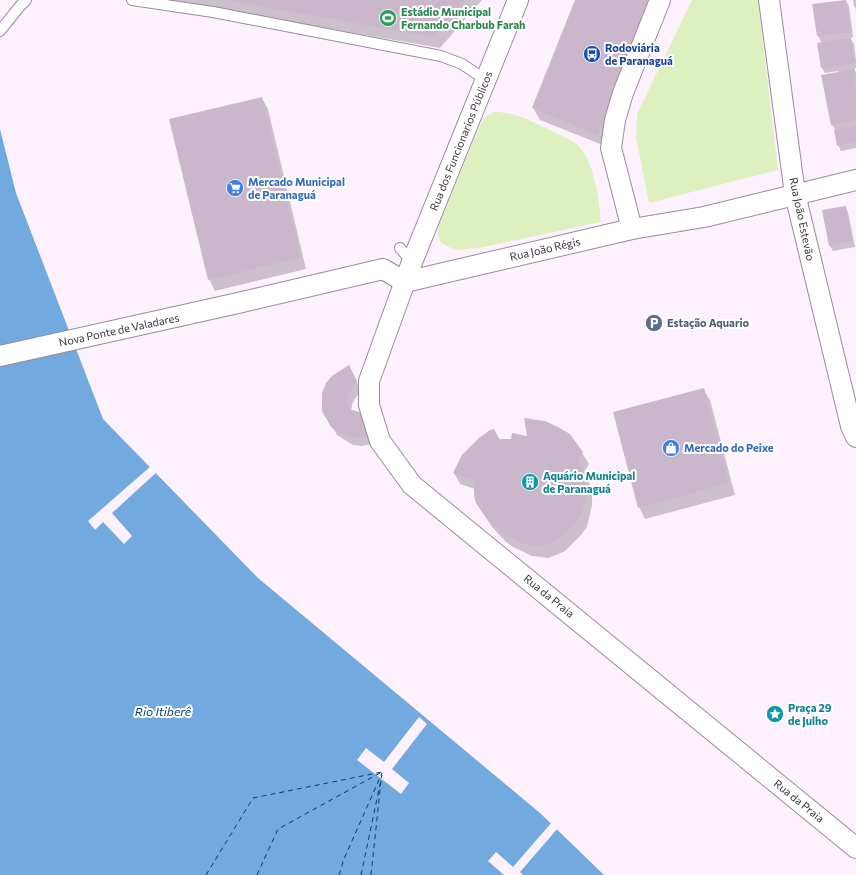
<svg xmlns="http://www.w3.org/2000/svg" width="856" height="875" font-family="Commissioner,sans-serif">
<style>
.green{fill:#dff0c0}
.water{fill:#72a9df}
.pier{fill:#fef1fe}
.shadow{fill:#0003}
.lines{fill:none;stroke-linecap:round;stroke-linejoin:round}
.ferry{stroke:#004172;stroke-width:1;stroke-dasharray:5 4;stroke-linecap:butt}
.building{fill:#cbb7cb}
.service-casing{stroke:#9c899c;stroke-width:12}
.minor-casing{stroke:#9c899c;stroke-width:22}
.service{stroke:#fff;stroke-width:10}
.minor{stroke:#fff;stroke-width:20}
.labels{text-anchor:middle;stroke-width:4;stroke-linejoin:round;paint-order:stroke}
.leisure-label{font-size:11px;font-weight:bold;fill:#27864d;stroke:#fff;text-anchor:start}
.transit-label{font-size:11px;font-weight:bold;fill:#164399;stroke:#fff;text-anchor:start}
.street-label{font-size:11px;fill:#3d343d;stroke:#fff}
.shop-label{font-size:11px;font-weight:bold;fill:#366cbe;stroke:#fff;text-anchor:start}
.service-label{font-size:11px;font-weight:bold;fill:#4e5e75;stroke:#fff;text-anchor:start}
.culture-label{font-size:11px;font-weight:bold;fill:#0d838f;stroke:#fff;text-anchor:start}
.water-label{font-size:12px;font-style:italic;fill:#004172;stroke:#fff}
</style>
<rect width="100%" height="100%" fill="#fef1fe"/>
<g class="green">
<path d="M 692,0 L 758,0 L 778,170 L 649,203 L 636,137 L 637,114 Z"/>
<path d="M 494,112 C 514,112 526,119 544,127 C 553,132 565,136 574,142 C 594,155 599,200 601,222 L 479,248 L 455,250 L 441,243 L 438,234 L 439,225 L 481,123 L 485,117 Z"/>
</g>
<path class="water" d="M 0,129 L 16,193 L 103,419 L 258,578 L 540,813 L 604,875 L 0,875 Z"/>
<g class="pier">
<path d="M 151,466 L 157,472 L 112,513 L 132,536 L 124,544 L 103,522 L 95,530 L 88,521 Z"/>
<path d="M 419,717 L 427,724 L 392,769 L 409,783 L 401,794 L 357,760 L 366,748 L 384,762 Z"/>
<path d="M 552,822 L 558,828 L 520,872 L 523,875 L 504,875 L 488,861 L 496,852 L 513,867 Z"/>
</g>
<g class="shadow">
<path d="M 165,0 L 482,0 L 440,48 Z"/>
<path d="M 576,0 L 663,0 L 605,146 L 540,120 L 533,108 Z"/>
<path d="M 853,0 L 856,0 L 856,9 L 854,6 Z"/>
<path d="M 846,1 L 849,6 L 853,37 L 850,38 L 854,44 L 856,60 L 856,68 L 854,69 L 856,72 L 856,148 L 841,151 L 838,145 L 836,131 L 832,125 L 822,76 L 839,73 L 838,71 L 825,73 L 822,68 L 822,43 L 818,36 L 814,5 Z"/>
<path d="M 262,98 L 268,109 L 306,269 L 215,291 L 209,279 Z"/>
<path d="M 845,207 L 848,212 L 855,247 L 833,251 L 830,246 Z"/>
<path d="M 353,375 L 361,390 L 353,402 L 351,410 L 363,414 L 372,444 L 362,446 L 353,445 L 337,435 L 323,410 Z"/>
<path d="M 703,389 L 710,400 L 735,495 L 645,519 L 639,507 Z"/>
<path d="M 494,430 L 500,440 L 582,453 L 589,464 L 584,472 L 590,485 L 592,496 L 592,505 L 587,527 L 581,535 L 565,551 L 556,555 L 548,558 L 532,556 L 513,547 L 505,541 L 492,527 L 484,515 L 475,489 L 460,484 L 454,473 Z"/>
</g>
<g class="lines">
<g class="ferry">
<path d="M 206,875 L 253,798 L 382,772"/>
<path d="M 257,875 L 278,829 L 380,773"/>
<path d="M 339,875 L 344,859 L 382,773"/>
<path d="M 361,875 L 382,775"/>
<path d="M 371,875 L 381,781"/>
</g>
</g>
<g class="building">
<path d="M 226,0 L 465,0 L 433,37 Z"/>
<path d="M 575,0 L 653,0 L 598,135 L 532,108 Z"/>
<path d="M 846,0 L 851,32 L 817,36 L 812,4 Z"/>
<path d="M 851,38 L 855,63 L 821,68 L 817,43 Z"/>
<path d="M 855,69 L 856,120 L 831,125 L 821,75 Z"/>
<path d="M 262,97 L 301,257 L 208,280 L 169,119 Z"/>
<path d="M 856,126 L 856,142 L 837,146 L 834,130 Z"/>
<path d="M 846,206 L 853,241 L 829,246 L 822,210 Z"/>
<path d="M 349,365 L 357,381 L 349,393 L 347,400 L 347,407 L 352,410 L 363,413 L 368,436 L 356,438 L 347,436 L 340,433 L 331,427 L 322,411 L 322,393 L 326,383 L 332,376 Z"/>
<path d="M 704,388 L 729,483 L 638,508 L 613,412 Z"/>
<path d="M 524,418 L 545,421 L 558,427 L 570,434 L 583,452 L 578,460 L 584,472 L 586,484 L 585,502 L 581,515 L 574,524 L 558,539 L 549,544 L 541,546 L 524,544 L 505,535 L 497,529 L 484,515 L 476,503 L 474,496 L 474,480 L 453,473 L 462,455 L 479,438 L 490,430 L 494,429 L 499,439 L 511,439 L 512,433 L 527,436 Z"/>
</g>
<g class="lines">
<defs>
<g id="service">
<path d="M 132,0 L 213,12 L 441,56 L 462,64 L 486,80"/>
<path d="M 0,31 L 20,6 L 26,0"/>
<path d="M 400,248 L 412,262"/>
</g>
<g id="minor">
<path d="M 518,0 L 412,262 L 369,381 L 369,405 L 380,441 L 412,485 L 856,848"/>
<path d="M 769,0 L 795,194 L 851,426 L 856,437"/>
<path d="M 632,229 L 611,148 L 615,120 L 623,93 L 660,0"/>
<path d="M 0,356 L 238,303 L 383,269 L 405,282 L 632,229 L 704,217 L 856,180"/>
</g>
</defs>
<use href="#service" class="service-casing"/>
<use href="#minor" class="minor-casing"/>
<use href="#service" class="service"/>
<use href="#minor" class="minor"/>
</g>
<defs>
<symbol id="stadium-disc" viewBox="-11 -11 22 22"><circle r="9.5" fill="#2e9e5b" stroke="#fff"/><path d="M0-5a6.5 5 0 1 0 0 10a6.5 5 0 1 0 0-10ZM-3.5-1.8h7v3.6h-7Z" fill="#fff"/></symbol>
<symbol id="bus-disc" viewBox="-11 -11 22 22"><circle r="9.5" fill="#1a4fb4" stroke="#fff"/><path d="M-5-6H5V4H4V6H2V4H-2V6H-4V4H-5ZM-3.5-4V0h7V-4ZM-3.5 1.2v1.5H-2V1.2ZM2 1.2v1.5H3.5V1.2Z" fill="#fff"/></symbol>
<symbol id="supermarket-disc" viewBox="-11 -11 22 22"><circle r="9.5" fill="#3f7fe0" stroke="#fff"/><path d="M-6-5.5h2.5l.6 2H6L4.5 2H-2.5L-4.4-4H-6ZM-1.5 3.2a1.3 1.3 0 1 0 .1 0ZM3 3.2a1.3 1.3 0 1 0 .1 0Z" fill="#fff"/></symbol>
<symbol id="parking-disc" viewBox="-11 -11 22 22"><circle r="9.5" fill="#5c6f8a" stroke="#fff"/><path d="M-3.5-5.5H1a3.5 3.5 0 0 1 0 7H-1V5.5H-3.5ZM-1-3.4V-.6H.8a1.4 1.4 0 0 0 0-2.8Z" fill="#fff"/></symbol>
<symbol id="shop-disc" viewBox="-11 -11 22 22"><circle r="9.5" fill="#3f7fe0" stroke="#fff"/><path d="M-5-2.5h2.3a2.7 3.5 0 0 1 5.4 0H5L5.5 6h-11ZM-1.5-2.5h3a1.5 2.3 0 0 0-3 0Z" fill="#fff"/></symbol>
<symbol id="building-disc" viewBox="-11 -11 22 22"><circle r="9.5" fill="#0f9aa8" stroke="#fff"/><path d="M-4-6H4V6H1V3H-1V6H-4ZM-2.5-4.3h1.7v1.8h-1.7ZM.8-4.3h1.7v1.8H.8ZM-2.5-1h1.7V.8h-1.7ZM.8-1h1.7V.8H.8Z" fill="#fff"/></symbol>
<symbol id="sight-disc" viewBox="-11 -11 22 22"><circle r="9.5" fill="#0f9aa8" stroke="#fff"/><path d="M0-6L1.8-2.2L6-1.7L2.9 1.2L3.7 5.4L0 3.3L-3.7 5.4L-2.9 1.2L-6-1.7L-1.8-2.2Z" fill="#fff"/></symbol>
</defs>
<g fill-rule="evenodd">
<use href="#stadium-disc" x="378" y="8" width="20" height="20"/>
<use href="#bus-disc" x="582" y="44" width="20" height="20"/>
<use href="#supermarket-disc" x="225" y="178" width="20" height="20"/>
<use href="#parking-disc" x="644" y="313" width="20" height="20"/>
<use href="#shop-disc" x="661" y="438" width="20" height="20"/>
<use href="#building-disc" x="520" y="472" width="20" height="20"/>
<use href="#sight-disc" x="765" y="704" width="20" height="20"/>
</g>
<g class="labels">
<g class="leisure-label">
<text x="401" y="16">Estádio Municipal<tspan x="401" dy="13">Fernando Charbub Farah</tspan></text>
</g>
<g class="transit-label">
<text x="605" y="52">Rodoviária<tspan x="605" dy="13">de Paranaguá</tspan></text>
</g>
<g class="street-label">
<text transform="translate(461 141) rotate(-68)" y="4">Rua dos Funcionarios Públicos</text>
<text transform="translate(802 219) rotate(78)" y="4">Rua João Estevão</text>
<text transform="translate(545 249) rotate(-13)" y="4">Rua João Régis</text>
<text transform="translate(119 330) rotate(-12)" y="4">Nova Ponte de Valadares</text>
<text transform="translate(549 596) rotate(39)" y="4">Rua da Praia</text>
<text transform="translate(799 801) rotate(39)" y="4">Rua da Praia</text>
</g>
<g class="shop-label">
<text x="248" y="186">Mercado Municipal<tspan x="248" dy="13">de Paranaguá</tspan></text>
<text x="684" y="452">Mercado do Peixe</text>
</g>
<g class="service-label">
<text x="667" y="327">Estação Aquario</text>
</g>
<g class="culture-label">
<text x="543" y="480">Aquário Municipal<tspan x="543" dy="13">de Paranaguá</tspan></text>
<text x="788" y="712">Praça 29<tspan x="788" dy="13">de Julho</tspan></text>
</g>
<g class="water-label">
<text x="163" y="716">Rio Itiberê</text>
</g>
</g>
</svg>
